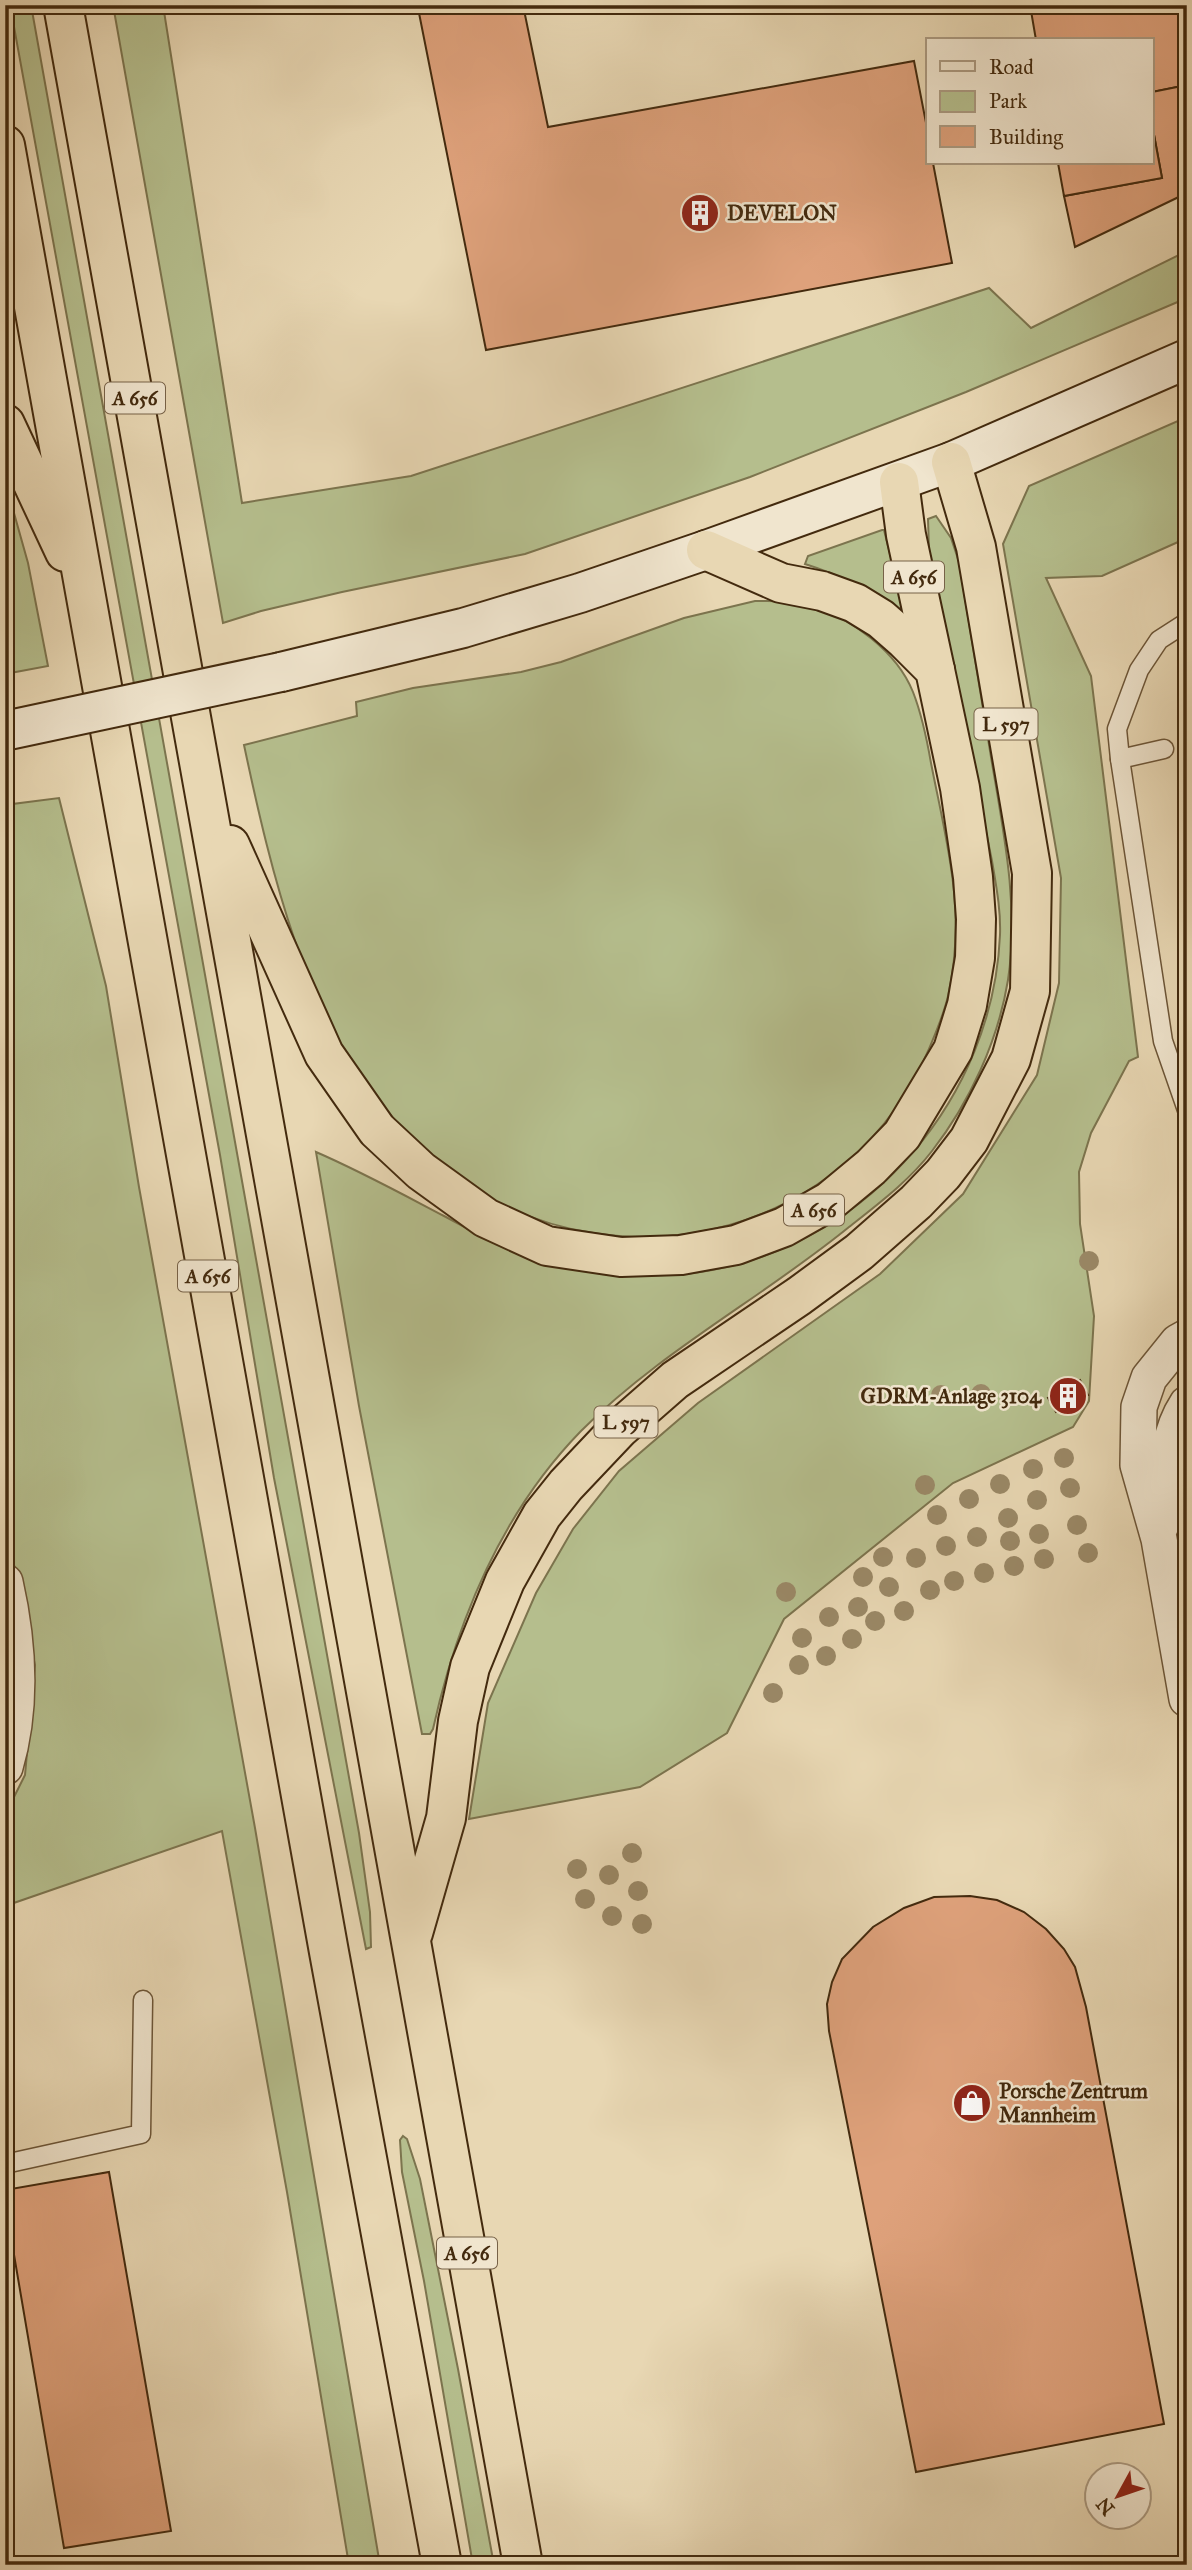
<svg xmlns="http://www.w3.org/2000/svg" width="1192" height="2570" font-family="'IM FELL Great Primer',serif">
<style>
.green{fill:#b5be8d;stroke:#7c744e;stroke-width:2}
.building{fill:#dea17b;stroke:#432a0e;stroke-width:2}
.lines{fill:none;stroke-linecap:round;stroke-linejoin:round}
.lane-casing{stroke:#6c5537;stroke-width:21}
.street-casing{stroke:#6c5537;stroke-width:38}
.secondary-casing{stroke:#432a0e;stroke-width:42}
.highway-casing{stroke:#432a0e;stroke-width:42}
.lane{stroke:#f0e5ce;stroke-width:18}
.street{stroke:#f0e5ce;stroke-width:35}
.secondary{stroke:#f0e5ce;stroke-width:38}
.highway{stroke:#e8d7b3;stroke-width:38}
.secondary-bridge-casing{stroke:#432a0e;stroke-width:42;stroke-linecap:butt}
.secondary-bridge{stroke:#f0e5ce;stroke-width:38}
.tree{fill:#9a8866}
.labels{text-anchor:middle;stroke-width:5;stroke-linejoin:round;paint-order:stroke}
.shield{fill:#f0e5ce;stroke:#776248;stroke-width:2}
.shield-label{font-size:19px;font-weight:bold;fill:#432a0e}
.poi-label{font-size:21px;font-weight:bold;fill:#432a0e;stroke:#f0e5ce;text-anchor:start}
</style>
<rect width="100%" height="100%" fill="#e8d7b3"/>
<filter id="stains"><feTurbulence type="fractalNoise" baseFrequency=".00286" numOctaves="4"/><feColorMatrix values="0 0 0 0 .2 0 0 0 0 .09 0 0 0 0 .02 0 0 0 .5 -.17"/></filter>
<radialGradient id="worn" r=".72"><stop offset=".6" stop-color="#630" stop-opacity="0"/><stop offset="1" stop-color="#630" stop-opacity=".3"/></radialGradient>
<g class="green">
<path d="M 10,5 L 31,5 L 359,1833 L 370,1912 L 371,1947 L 366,1949 L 274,1478 L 220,1155 Z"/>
<path d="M 113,5 L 163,5 L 242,503 L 411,476 L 989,288 L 1031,328 L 1187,251 L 1187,298 L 966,392 L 750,477 L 525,554 L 342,592 L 261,611 L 223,623 Z"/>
<path d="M 1187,417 L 1187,538 L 1102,576 L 1046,578 L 1091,676 L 1138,1057 L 1129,1061 L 1091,1133 L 1079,1172 L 1080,1224 L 1094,1316 L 1089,1401 L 1073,1427 L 953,1483 L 784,1619 L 727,1733 L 640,1787 L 469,1819 L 488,1703 L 536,1593 L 573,1529 L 619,1471 L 698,1403 L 880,1274 L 963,1194 L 1037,1075 L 1059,983 L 1061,878 L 1003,544 L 1029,486 Z"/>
<path d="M 5,481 L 28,563 L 48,666 L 5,674 Z"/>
<path d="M 936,516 L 951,538 L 959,562 C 970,629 981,696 992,763 C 1004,834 1019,908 1008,980 C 998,1041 970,1102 932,1151 C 909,1181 878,1204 849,1227 C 762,1298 661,1351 581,1431 C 502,1512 457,1621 433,1729 L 430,1734 L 422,1734 L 359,1406 L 316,1152 C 360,1171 402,1194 444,1216 C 482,1236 517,1258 560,1265 C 610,1274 662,1280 712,1270 C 872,1240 993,1096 1000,935 C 1001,910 996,885 992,861 L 929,550 L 928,519 Z"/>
<path d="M 882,530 L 884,530 L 904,610 L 900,612 C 870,590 840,575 805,564 L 808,556 Z"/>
<path d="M 755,601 C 773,601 793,600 811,606 C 852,618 897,652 913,692 C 922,715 927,740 931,763 C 947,845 967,912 948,996 C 944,1014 936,1032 929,1049 C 851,1232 628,1291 464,1183 C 453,1176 443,1166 433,1157 C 421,1146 408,1136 398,1124 C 374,1095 350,1063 331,1032 C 315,1004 304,972 295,941 C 273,877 258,811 244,745 L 357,716 L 356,702 L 413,688 L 521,672 L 561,662 L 684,618 Z"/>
<path d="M 59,798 L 106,986 L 139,1187 L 255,1828 L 380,2565 L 349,2565 L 287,2192 L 222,1831 L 5,1906 L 5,1815 L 25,1775 L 35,1665 L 5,1522 L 5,805 Z"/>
<path d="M 403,2136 L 407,2139 L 420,2179 L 458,2369 L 494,2565 L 473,2565 L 424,2281 L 402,2172 L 400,2140 Z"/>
</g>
<g class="building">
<path d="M 435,5 L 523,5 L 548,127 L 914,61 L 928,133 L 928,163 L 933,163 L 952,263 L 486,350 L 418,8 Z"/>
<path d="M 1030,5 L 1187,5 L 1187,85 L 1152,92 L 1152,40 L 1036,40 Z"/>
<path d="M 1187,85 L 1187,193 L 1075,247 L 1064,196 L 1162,178 L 1152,124 L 1152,92 Z"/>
<path d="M 1152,124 L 1162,178 L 1064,196 L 1058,163 L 1152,163 Z"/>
<path d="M 1080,1380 L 1088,1395 L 1056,1412 L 1048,1398 Z"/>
<path d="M 970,1896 L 997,1900 L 1024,1912 L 1046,1929 L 1064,1949 L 1075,1967 L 1086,2007 L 1164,2424 L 916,2472 L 829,2031 L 827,2004 L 832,1982 L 842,1959 L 873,1927 L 904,1908 L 934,1897 Z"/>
<path d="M 109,2172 L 171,2531 L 64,2548 L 5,2202 L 5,2190 Z"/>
</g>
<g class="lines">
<defs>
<g id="lane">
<path d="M 1164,749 L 1120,759 L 1163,1041 L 1187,1110"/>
<path d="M 1120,759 L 1117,729 L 1139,670 L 1159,640 L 1187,622"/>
<path d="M 5,2164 L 141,2134 L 143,2000"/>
</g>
<g id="street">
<path d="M 1187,1337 L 1178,1342 L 1149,1378 L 1139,1407 L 1138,1465 L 1159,1539 L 1187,1699"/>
<path d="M 1161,1525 C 1166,1485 1164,1439 1187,1404"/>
<path d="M 5,1582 C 19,1644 23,1706 5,1767"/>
</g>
<path id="secondary" d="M 281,672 L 463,628 L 580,593 L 706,550 L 951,462 L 1187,359"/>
<g id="highway">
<path d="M 63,5 L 523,2565"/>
<path d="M 5,145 L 329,1952 L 442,2565"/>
<path d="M 5,424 L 65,552"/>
<path d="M 899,482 L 906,535 L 935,670"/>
<path d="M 230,845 L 324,1054 L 377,1130 L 421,1171 L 486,1218 L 547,1246 L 621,1257 L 681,1255 L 736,1245 L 784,1227 L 830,1201 L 871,1167 L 902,1135 L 953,1050 L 967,1005 L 975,958 L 976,919 L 973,877 L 960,788 L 935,670 L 905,640 L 881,619 L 855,603 L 822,591 L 781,583 L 706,550"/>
<path d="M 413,1933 L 446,1818 L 458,1721 L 470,1667 L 505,1581 L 542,1515 L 566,1485 L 619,1429 L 675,1380 L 799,1296 L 859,1252 L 916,1202 L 943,1174 L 969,1140 L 1011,1059 L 1030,991 L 1032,873 L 976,547 L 951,462"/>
</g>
</defs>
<use href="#lane" class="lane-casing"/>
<use href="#street" class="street-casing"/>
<use href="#secondary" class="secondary-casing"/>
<use href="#highway" class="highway-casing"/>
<use href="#lane" class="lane"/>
<use href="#street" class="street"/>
<use href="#secondary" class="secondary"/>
<use href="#highway" class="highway"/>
<defs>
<path id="secondary-bridge" d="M 9,730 L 281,672"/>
</defs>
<use href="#secondary-bridge" class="secondary-bridge-casing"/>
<use href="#secondary-bridge" class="secondary-bridge"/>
</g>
<g class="tree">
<circle cx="1089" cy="1261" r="10"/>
<circle cx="981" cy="1394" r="10"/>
<circle cx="941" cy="1395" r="10"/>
<circle cx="1064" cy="1458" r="10"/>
<circle cx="1033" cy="1469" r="10"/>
<circle cx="1000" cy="1484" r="10"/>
<circle cx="925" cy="1485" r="10"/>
<circle cx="1070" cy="1488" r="10"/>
<circle cx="969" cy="1499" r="10"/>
<circle cx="1037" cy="1500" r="10"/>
<circle cx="937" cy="1515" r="10"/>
<circle cx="1008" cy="1518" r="10"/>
<circle cx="1077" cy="1525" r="10"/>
<circle cx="1039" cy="1534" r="10"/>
<circle cx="977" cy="1537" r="10"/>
<circle cx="1010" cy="1541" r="10"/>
<circle cx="946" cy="1546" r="10"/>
<circle cx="1088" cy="1553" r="10"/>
<circle cx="883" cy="1557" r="10"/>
<circle cx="916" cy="1558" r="10"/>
<circle cx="1044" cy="1559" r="10"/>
<circle cx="1014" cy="1566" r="10"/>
<circle cx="984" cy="1573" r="10"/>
<circle cx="863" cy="1577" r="10"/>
<circle cx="954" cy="1581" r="10"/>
<circle cx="889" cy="1587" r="10"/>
<circle cx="930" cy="1590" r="10"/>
<circle cx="786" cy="1592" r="10"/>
<circle cx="858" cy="1607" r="10"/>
<circle cx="904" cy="1611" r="10"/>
<circle cx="829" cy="1617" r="10"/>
<circle cx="875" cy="1621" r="10"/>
<circle cx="802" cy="1638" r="10"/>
<circle cx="852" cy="1639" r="10"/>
<circle cx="826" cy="1656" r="10"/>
<circle cx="799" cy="1665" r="10"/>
<circle cx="773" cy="1693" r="10"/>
<circle cx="632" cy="1853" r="10"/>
<circle cx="577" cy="1869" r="10"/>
<circle cx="609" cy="1875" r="10"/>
<circle cx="638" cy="1891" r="10"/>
<circle cx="585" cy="1899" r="10"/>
<circle cx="612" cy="1916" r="10"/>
<circle cx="642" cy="1924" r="10"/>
</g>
<defs>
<symbol id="building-disc" viewBox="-11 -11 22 22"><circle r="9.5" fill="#8f2418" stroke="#f0e5ce"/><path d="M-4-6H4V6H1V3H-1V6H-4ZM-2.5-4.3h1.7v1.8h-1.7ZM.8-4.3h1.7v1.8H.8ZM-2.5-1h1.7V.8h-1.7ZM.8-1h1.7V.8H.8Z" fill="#fff"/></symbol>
<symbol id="shop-disc" viewBox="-11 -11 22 22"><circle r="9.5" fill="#8f2418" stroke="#f0e5ce"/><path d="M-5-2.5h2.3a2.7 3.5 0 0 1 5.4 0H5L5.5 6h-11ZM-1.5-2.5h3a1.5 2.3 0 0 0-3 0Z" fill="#fff"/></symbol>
</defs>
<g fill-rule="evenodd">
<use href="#building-disc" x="678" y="191" width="44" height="44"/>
<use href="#building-disc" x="1046" y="1374" width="44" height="44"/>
<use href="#shop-disc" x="950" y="2081" width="44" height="44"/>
</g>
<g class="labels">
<g class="shield">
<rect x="105" y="382.5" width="60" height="31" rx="5"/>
<rect x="884" y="561.5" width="60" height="31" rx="5"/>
<rect x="974.5" y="708.5" width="63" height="31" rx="5"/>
<rect x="784" y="1194.5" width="60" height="31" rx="5"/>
<rect x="178" y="1260.5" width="60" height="31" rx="5"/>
<rect x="594.5" y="1406.5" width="63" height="31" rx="5"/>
<rect x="437" y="2237.5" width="60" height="31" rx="5"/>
</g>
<g class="shield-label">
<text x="135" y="405">A 656</text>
<text x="914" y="584">A 656</text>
<text x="1006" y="731">L 597</text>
<text x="814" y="1217">A 656</text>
<text x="208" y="1283">A 656</text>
<text x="626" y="1429">L 597</text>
<text x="467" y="2260">A 656</text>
</g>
<g class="poi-label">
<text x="727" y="220">DEVELON</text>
<text x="1041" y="1403" text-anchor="end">GDRM-Anlage 3104</text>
<text x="999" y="2098">Porsche Zentrum<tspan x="999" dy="24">Mannheim</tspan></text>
</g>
</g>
<rect width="1192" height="2570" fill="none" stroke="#e8d7b3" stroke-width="28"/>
<rect x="7" y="7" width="1178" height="2556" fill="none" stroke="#432a0e" stroke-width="3.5"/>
<rect x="14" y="14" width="1164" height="2542" fill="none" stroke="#432a0e" stroke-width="2"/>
<rect x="926" y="38" width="228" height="126" fill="#f0e5ce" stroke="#ab9a81" stroke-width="2"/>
<rect x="940" y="61" width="35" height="10" fill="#f0e5ce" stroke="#ab9a81" stroke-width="2"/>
<text x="989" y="74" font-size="21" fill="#432a0e">Road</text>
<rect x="940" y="91" width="35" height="21" fill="#b5be8d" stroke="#ab9a81" stroke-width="2"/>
<text x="989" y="108" font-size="21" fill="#432a0e">Park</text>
<rect x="940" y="126" width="35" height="21" fill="#dea17b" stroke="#ab9a81" stroke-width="2"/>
<text x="989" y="144" font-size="21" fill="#432a0e">Building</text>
<g transform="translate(1118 2496) rotate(230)"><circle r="33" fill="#f0e5ce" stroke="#ab9a81" stroke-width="2"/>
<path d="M0-5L12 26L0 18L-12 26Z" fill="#8f2418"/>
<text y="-10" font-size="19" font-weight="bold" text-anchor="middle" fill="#432a0e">N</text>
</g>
<rect width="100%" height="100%" filter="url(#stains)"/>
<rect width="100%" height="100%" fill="url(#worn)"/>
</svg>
